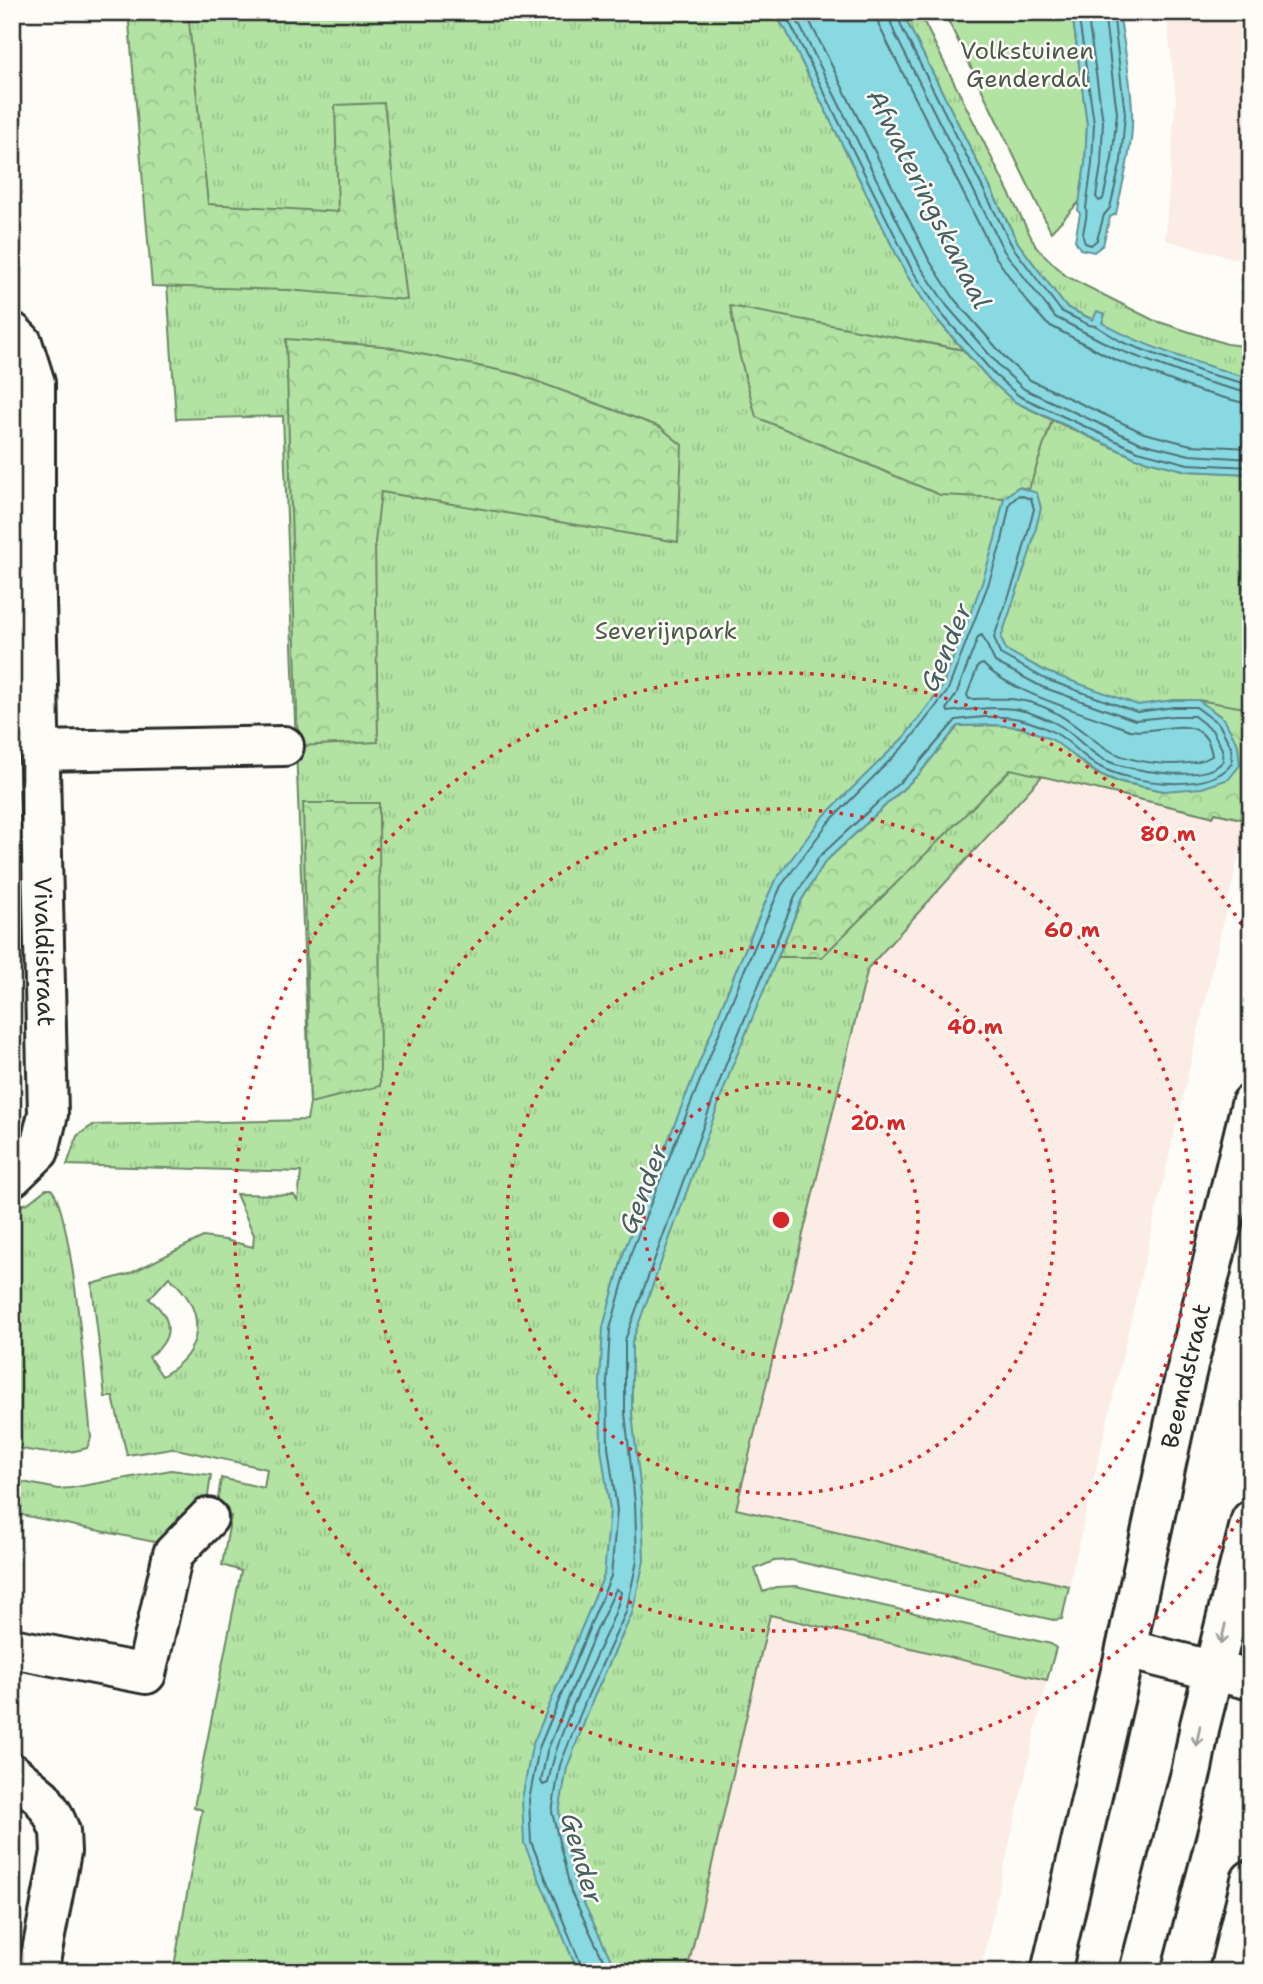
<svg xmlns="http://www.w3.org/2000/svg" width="1263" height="1984" font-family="'Shantell Sans',sans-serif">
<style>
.built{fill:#fcece6}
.grass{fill:url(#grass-tufts);stroke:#6e8767;stroke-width:2;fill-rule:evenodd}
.forest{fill:url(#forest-crowns);stroke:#6e8767;stroke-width:2}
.garden{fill:#b2e3a3;stroke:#6e8767;stroke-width:2}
.water{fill:#88d9e1;stroke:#639398;stroke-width:2}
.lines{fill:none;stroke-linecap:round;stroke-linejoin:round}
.shore{stroke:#507174;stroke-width:2}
.minor-casing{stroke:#2b2b2b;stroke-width:44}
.major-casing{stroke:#2b2b2b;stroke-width:44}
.minor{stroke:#fdfcf7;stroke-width:38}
.major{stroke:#fdfcf7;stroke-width:38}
.oneway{stroke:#9e9e9b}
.ring{fill:none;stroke:#d62828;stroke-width:3.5;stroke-dasharray:3.5 7}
.labels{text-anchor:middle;stroke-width:5;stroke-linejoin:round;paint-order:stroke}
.park-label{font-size:24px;fill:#4d5949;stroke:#fdfcf7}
.street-label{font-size:24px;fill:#2b2b2b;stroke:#fdfcf7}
.water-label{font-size:26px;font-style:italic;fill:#475f62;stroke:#fdfcf7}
.centre{fill:#d62828;stroke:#fdfcf7;stroke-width:3.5}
.ring-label{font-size:21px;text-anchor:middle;font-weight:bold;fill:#d62828;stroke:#fdfcf7;stroke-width:5;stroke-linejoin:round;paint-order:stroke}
</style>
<defs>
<pattern id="grass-tufts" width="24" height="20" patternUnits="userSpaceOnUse" patternTransform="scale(1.75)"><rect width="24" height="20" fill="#b2e3a3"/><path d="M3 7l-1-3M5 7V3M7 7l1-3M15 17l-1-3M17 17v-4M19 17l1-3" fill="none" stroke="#99c38c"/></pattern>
<pattern id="forest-crowns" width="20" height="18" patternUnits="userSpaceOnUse" patternTransform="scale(1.75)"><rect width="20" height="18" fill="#b2e3a3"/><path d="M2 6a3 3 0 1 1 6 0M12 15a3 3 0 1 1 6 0" fill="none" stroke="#99c38c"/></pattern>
</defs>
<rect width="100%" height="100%" fill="#fdfcf7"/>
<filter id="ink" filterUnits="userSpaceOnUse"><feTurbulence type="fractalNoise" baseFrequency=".0143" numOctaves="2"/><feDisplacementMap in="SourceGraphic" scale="14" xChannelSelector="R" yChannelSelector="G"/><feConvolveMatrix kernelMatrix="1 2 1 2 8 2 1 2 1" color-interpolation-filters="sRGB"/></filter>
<g filter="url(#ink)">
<g class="built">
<path d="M 1166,12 L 1251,12 L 1251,263 L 1165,240 L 1176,98 Z"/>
<path d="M 1042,776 L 1211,816 L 1215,813 L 1247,820 L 1069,1586 L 736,1510 L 868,968 Z"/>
<path d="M 770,1614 L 1047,1680 L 980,1972 L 687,1972 Z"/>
</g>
<g class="grass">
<path d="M 149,12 L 773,12 L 786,30 L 906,274 L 934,316 L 963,350 L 918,341 L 1047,436 L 1052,420 L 1136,458 L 1187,471 L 1251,474 L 1251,804 L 1247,820 L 1215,813 L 1213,817 L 1211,816 L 1042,776 L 868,968 L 736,1509 L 1069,1586 L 1062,1619 L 1053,1620 L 791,1560 L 774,1561 L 755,1569 L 763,1592 L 776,1587 L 796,1586 L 1051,1644 L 1056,1648 L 1047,1680 L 770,1615 L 687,1972 L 173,1972 L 202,1810 L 194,1807 L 241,1571 L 222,1565 L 231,1516 L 216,1512 L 221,1478 L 264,1488 L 267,1469 L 172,1448 L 127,1455 L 113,1397 L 105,1397 L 92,1284 L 129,1274 L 203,1237 L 225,1240 L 253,1247 L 254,1235 L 236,1194 L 294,1195 L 298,1201 L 301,1172 L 67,1165 L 77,1136 L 93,1125 L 307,1120 L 310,1103 L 283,416 L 176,419 ZM 169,1277 C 207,1310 206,1351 162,1376 L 149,1357 C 174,1339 174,1318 149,1299 Z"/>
<path d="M 902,12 L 919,12 L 1036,247 L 1066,276 L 1153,320 L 1227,344 L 1251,347 L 1251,379 C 1200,364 1148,349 1102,323 L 1105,314 L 1094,320 L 1066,307 L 1018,243 Z"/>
<path d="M 46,1189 L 51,1189 C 72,1208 87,1398 91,1438 L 87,1448 C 61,1456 39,1453 12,1447 L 12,1208 L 28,1203 Z"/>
<path d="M 171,1470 L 211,1475 L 206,1510 L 164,1544 L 12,1513 L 12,1480 L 58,1489 L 71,1488 Z"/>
</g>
<g class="forest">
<path d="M 128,12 L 188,12 L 208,204 L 338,212 L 335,105 L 384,103 L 407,300 L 287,290 L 152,286 Z"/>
<path d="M 730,306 L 963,350 L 990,380 L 1015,402 L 1052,420 L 1029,489 L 1018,487 L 1004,498 L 940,495 L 756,417 L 740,357 Z"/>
<path d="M 286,339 L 383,346 L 517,374 L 660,427 L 682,445 L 678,542 L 381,492 L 375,542 L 378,742 L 298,746 Z"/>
<path d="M 1198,700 L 1251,709 L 1251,804 L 1247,820 L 1215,813 L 1213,817 L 1211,816 L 1011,769 L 822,957 L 778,957 L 801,901 L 825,862 L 919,774 L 958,726 C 991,725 1024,722 1053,740 C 1069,749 1081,764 1096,773 C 1116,784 1143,786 1164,791 L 1224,719 Z"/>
<path d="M 303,803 L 379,803 L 380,1086 L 310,1103 Z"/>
</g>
<path class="garden" d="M 944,12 L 1072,12 L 1087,124 L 1085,164 L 1080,201 L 1051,232 Z"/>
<g class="water">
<path d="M 773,12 L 902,12 L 1018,243 L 1066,307 L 1093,320 L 1097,311 L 1105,314 L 1102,323 C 1148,349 1201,364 1251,379 L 1251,474 L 1187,471 L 1136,458 L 1015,402 L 990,380 L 934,316 L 906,274 L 786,30 Z"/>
<path d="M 1072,12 L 1119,12 C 1124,45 1131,78 1132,111 C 1134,145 1123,180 1116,214 L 1110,217 L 1103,245 L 1094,252 L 1080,249 L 1075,240 L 1080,214 L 1078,210 L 1085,164 L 1087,124 Z"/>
<path d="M 1018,487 L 1037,493 L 1041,508 L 1030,552 L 1001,638 L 1006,650 L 1047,672 L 1138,705 L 1173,700 L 1198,700 L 1224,719 L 1238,745 L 1240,765 L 1229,779 L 1202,788 L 1164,791 L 1117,781 L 1097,773 L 1053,740 L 1022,727 L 993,725 L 958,726 L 919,774 L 825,862 L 801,901 L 732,1067 L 632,1342 L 632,1413 L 642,1503 L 644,1561 L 632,1614 L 594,1697 L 567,1768 L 559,1813 L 577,1889 L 617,1972 L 578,1972 L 524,1843 L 522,1799 L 532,1746 L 604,1575 L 610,1510 L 601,1448 L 600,1382 L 603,1327 L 625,1248 L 737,968 L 774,882 L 822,818 L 904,737 L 941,689 L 982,583 L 995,539 L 1004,498 Z"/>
</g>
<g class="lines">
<g class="shore">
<path d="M 782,12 L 792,27 L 912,270 L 940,312 L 995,375 L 1019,396 L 1138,451 L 1188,464 L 1251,467"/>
<path d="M 793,12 L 920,266 L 947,306 L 1002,369 L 1024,389 L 1141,443 L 1190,455 L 1251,459"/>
<path d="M 805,12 L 929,260 L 955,300 L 1009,362 L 1030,380 L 1144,433 L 1191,445 L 1251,448"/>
<path d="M 876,12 L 879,26 L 995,256 L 1025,299 L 1047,324 L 1115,360 L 1199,391 L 1251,405"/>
<path d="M 887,12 L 895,34 L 1004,251 L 1055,317 L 1119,350 L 1203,381 L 1251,394"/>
<path d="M 896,12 L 903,30 L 1012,246 L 1061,311 L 1089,325 L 1096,326 L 1122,342 L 1205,373 L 1251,385"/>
<path d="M 1078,12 L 1094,123 L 1092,164 L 1086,208 C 1089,220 1079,233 1085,243 L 1091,245 L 1097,240 L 1104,215 L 1110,208 L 1121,161 L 1125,114 L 1113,12"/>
<path d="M 1087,12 L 1103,122 L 1101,165 L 1096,197 L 1099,201 L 1103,199 L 1112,159 L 1117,113 L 1104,12"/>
<path d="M 982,635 L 995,662 L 1042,687 L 1135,720 L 1174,716 L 1194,716 L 1212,730 L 1222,749 L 1223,761 C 1206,784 1128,771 1105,760 C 1089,752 1077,737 1062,727 C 1053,721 1039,716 1028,712 C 1004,705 972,709 948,712 L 947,708 L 956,695 L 978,637 Z"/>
<path d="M 983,664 C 1010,693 1091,715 1130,730 C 1159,736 1205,707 1212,756 C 1188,770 1131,764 1107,749 C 1081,732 1061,710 1029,702 C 1010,697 989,699 969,699 L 967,695 L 978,666 Z"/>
<path d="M 616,1589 L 621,1592 C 616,1617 603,1639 593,1662 C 575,1700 556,1741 548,1783 L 543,1785 L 541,1781 L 547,1751 L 593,1638 Z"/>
<path d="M 584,1972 L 531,1842 L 529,1800 L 539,1748 L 611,1576 L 617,1510 L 608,1447 L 607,1382 L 610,1329 L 632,1250 L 744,971 L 781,886 L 828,823 L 909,741 L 947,692 L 988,585 L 1002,541 L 1010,503 L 1019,495 L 1031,499 L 1034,509 L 1017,573 L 994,637 L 1000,654 L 1045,679 L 1137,712 L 1174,707 L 1196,707 L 1219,724 L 1231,747 L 1232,763 C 1211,795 1130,783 1100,767 C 1084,758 1072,743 1057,734 C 1048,729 1036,724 1027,721 C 1006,714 978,717 956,720 L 914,769 L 819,857 L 795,897 L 726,1064 L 625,1340 L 625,1413 L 635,1503 L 637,1561 L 626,1612 L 588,1695 L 560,1765 L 552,1812 L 571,1892 L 609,1972"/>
</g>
<defs>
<g id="minor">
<path id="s1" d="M 12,332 L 22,342 L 35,383 L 35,555 L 48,1114 L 39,1151 L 12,1177"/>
<path d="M 39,751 L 284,746"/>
<path d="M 12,1648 L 146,1674 L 173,1554 L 208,1518"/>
<path d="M 1126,1649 L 1251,1680"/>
<path d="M 12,1773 L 42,1798 L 53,1815 L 60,1831 L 61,1852 L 38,1972"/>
<path id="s2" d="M 1051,1972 L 1126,1649 L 1181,1394 L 1251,1104"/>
</g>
<g id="major">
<path d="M 1139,1972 L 1192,1769 L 1200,1725 L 1251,1520"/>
<path d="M 1229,1972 L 1251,1880"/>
</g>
</defs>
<use href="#minor" class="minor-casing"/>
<use href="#major" class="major-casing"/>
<use href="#minor" class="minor"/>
<use href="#major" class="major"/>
</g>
<defs><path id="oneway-shaft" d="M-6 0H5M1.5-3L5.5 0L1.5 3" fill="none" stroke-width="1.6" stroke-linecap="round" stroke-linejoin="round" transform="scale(1.75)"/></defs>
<g class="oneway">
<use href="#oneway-shaft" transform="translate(1223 1634) rotate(103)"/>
<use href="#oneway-shaft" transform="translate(1198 1736) rotate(101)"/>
</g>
</g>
<g class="ring">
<circle cx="781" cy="1220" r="137"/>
<circle cx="781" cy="1220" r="274"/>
<circle cx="781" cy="1220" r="411"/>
<path d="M1250 1502A547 547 0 1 1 1250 938"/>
</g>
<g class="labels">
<g class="park-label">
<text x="1027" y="59">Volkstuinen<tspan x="1027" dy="28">Genderdal</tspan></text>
<text x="666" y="639">Severijnpark</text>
</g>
<g class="street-label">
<text dy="8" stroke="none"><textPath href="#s1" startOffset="626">Vivaldistraat</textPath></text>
<text dy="8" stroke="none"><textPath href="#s2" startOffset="611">Beemdstraat</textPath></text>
</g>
<g class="water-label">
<text transform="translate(929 199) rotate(63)" y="9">Afwateringskanaal</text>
<text transform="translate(946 647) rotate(-67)" y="9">Gender</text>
<text transform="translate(643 1189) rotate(-69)" y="9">Gender</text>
<text transform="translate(582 1858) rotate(74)" y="9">Gender</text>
</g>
</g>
<circle cx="781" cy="1220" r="10" class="centre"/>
<g class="ring-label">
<text x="1168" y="841">80 m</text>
<text x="1072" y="937">60 m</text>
<text x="975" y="1034">40 m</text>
<text x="878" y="1130">20 m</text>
</g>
<rect width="1263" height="1984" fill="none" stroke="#fdfcf7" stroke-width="42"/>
<rect x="21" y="21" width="1221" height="1942" fill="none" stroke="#2b2b2b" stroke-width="2.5" filter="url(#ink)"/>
</svg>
